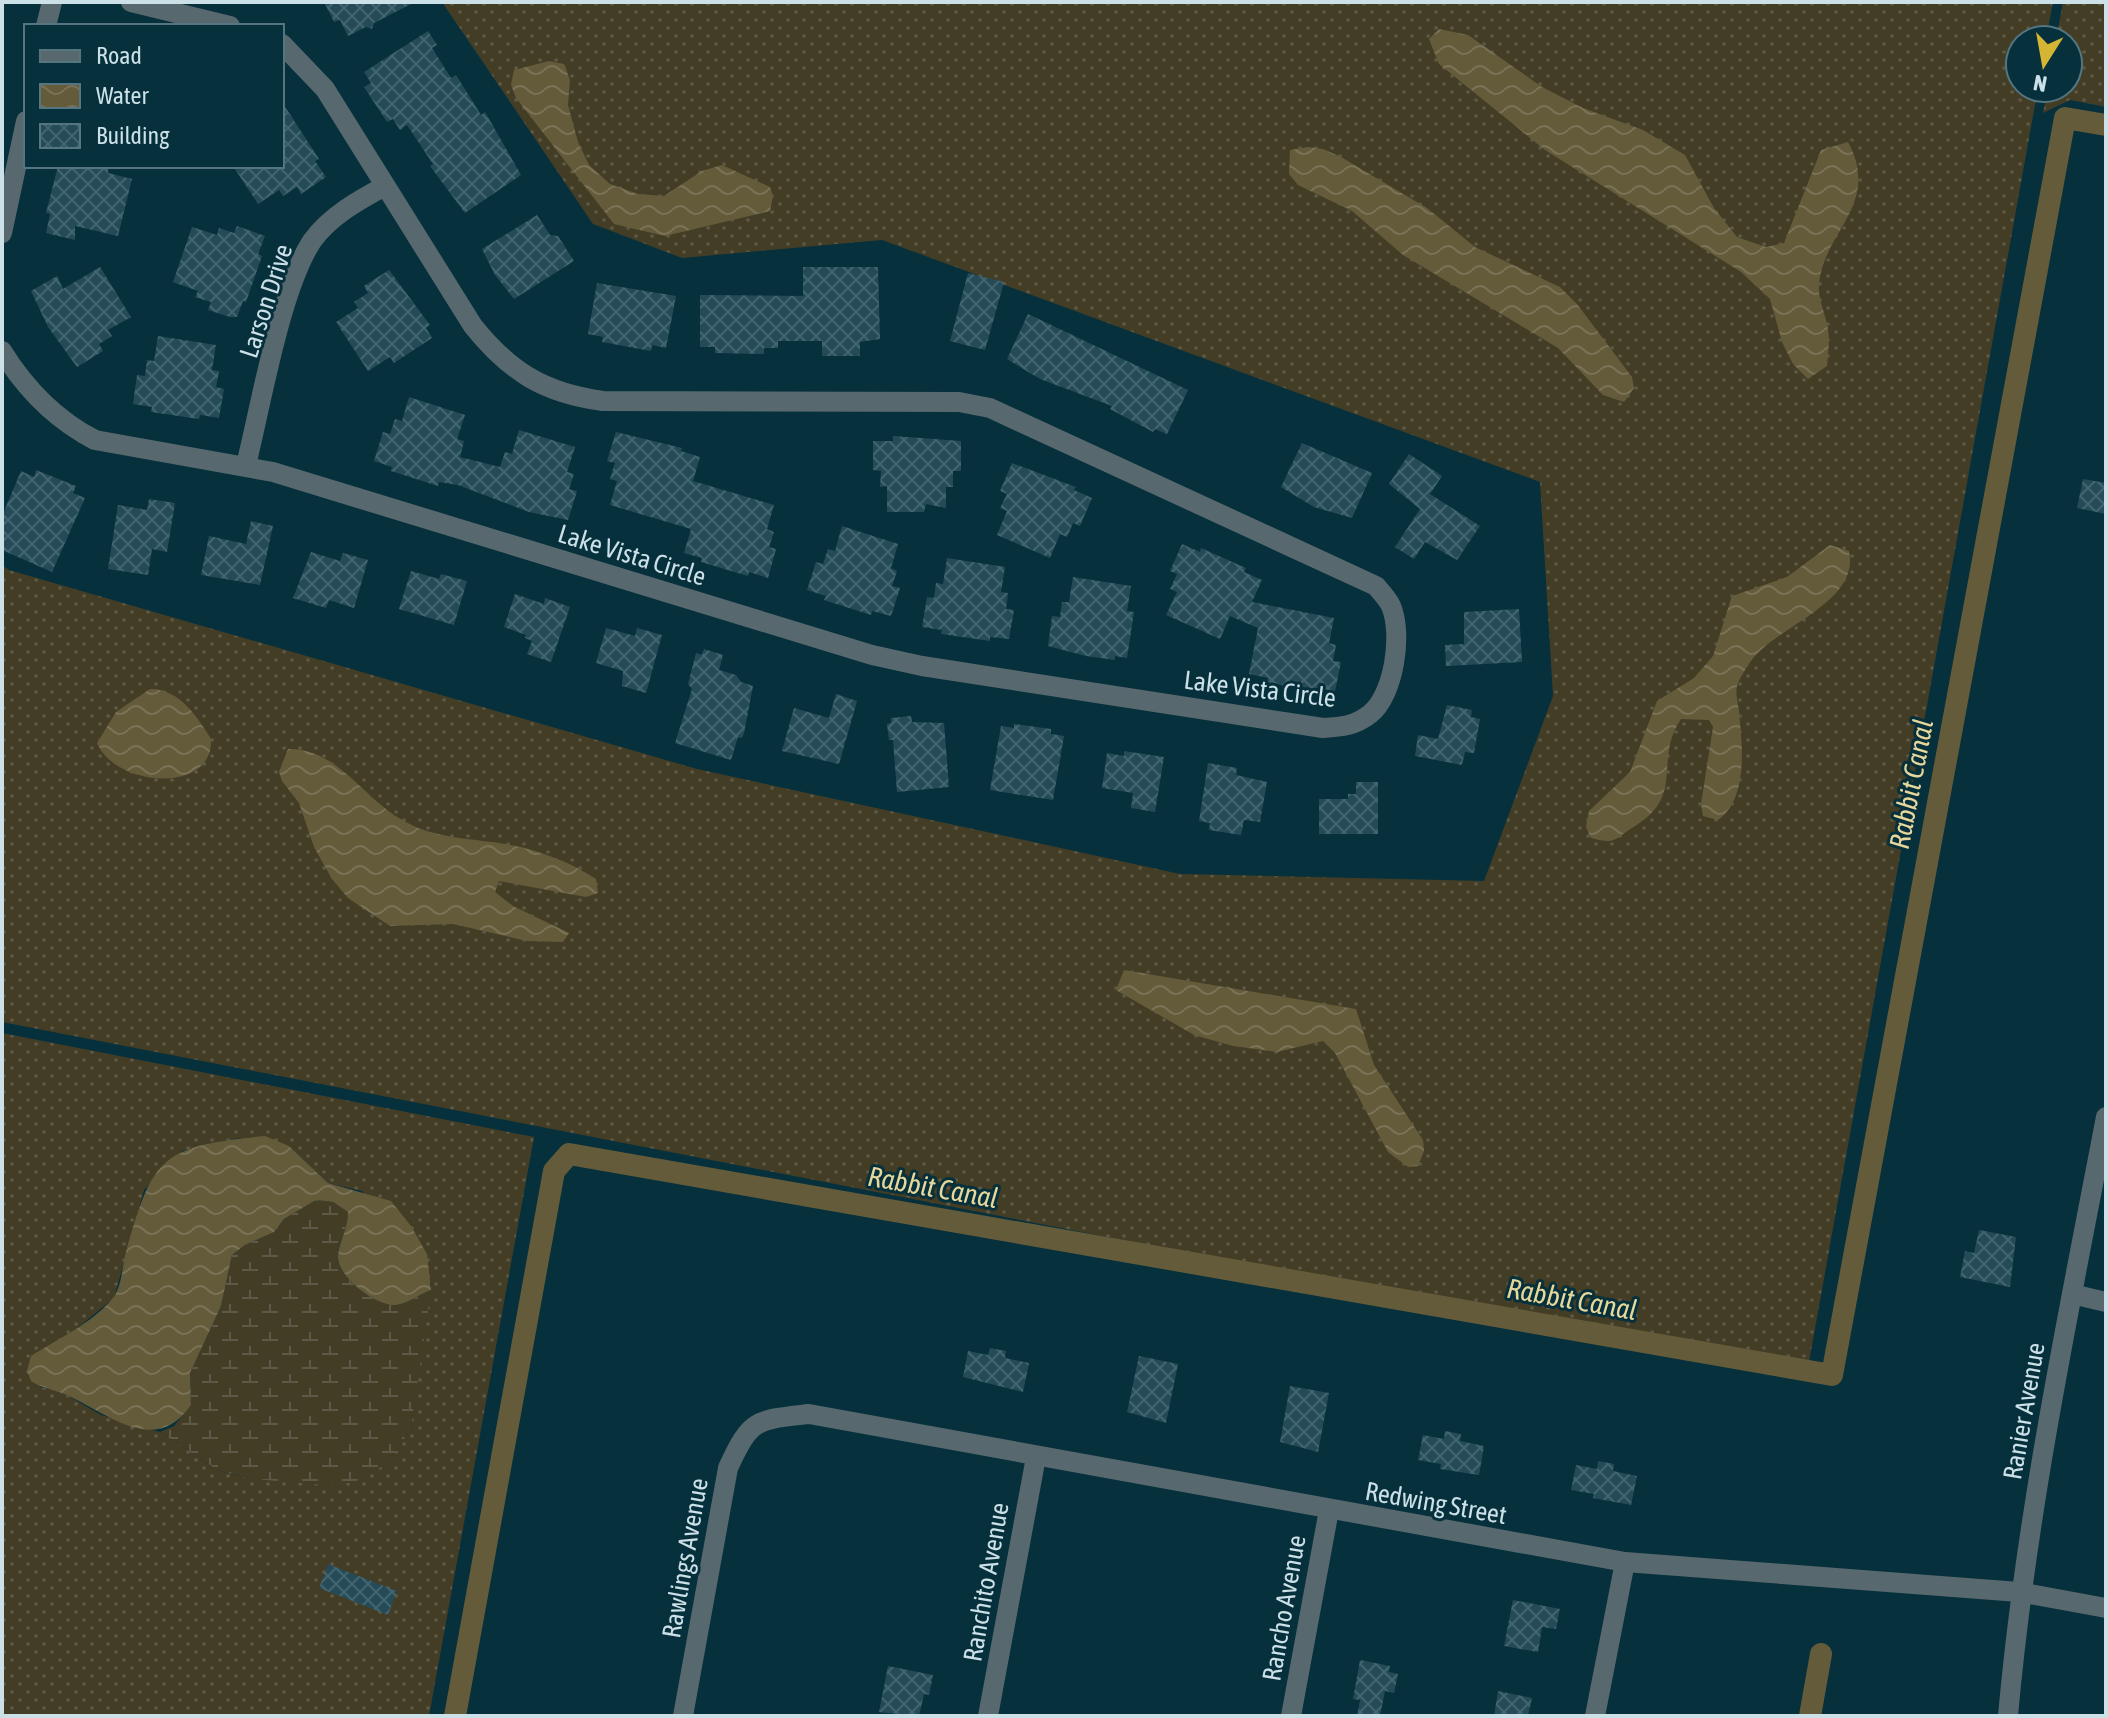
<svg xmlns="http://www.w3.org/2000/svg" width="2108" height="1718" font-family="'Asap Condensed',sans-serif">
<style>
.grass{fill:url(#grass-dots);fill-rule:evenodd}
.wetland{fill:url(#wetland-marsh)}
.water{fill:url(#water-waves)}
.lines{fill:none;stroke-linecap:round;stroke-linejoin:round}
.canal{stroke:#645b3a;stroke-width:22}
.building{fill:url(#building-cross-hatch)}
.minor{stroke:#57686e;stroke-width:20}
.labels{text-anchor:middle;stroke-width:6;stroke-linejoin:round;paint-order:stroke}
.street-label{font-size:26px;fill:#cce0e8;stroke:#06303c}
.water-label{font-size:28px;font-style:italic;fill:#e8d79b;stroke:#06303c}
</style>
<defs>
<pattern id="grass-dots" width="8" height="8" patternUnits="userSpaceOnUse" patternTransform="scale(2)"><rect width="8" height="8" fill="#433d26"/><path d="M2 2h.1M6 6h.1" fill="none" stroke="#5d5946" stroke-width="1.8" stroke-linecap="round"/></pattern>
<pattern id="wetland-marsh" width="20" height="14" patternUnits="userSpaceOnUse" patternTransform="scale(2)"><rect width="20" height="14" fill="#433d26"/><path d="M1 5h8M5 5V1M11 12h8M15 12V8" fill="none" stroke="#5d5946"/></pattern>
<pattern id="water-waves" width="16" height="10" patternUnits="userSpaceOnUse" patternTransform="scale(2)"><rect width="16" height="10" fill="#645b3a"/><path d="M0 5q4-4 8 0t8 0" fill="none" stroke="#797256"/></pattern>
<pattern id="building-cross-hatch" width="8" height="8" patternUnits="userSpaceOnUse" patternTransform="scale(2)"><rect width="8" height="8" fill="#254b58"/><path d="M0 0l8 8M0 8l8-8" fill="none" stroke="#436570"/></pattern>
</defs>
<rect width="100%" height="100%" fill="#06303c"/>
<g class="grass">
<path d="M 442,2 L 2053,2 L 2046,40 L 2020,40 L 2020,88 L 2038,88 L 1807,1373 L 2,1022 L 2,565 L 9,570 L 697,769 L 1180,874 L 1484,881 L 1553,696 L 1540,482 L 882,240 L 682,258 L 593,224 Z"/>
<path d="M 2063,2 L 2106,2 L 2106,107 L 2070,100 L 2043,113 L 2048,88 L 2068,88 L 2068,40 L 2056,40 Z"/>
<path d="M 2,1033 L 534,1137 L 429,1716 L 2,1716 ZM 239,1138 L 289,1146 L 328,1183 L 362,1191 L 431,1284 L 411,1428 L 390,1461 L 253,1479 L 219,1471 L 160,1432 L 101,1415 L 60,1391 L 40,1387 L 76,1329 L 114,1298 L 144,1190 L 182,1151 Z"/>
</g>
<path class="wetland" d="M 316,1200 L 333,1202 L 348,1212 C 348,1228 340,1240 338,1255 C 336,1276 376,1307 396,1305 C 408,1304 419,1294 431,1290 L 411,1428 L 390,1461 L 363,1479 L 337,1486 L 253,1479 L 219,1471 L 160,1432 L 174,1426 L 191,1405 L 190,1373 L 221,1306 L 232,1255 L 245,1245 L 274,1232 L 284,1219 Z"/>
<g class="water">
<path d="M 1439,29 L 1468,35 L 1542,87 L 1583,108 L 1643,130 L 1685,155 L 1714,208 L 1737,237 L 1766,247 L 1784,243 L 1821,150 L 1848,142 C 1882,205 1822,232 1819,286 C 1818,300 1826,315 1828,329 C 1830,341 1828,354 1827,366 L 1808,379 L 1793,364 L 1782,342 L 1770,299 L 1741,272 L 1545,150 L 1439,64 L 1429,39 Z"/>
<path d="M 549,61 L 564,64 L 570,80 L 568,105 L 578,142 L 589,165 L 610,184 L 638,194 L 664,196 L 702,171 L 722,165 L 770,187 L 773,196 L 770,211 L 665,236 L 614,224 L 516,98 L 511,85 L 514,70 Z"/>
<path d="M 1308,147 L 1323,149 L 1341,157 L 1427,208 L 1475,247 L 1560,287 L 1577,304 L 1632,377 L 1634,388 L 1624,402 L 1603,395 L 1558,348 L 1403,255 L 1352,211 L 1298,185 L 1289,174 L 1290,150 Z"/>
<path d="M 1830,545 L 1849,551 C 1861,604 1772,627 1749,664 C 1745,670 1739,679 1737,686 C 1735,693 1738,703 1739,711 C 1742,744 1749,798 1718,820 L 1703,816 L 1701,804 L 1713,727 L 1709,720 L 1681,719 C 1653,760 1686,795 1635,826 C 1614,839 1617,845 1591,838 L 1586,827 L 1589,811 L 1630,772 L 1657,701 L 1694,678 L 1713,656 L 1732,596 L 1787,577 Z"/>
<path d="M 150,689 C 178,688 197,716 211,739 C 214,794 116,788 97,743 L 116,712 Z"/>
<path d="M 288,749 C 338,748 363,799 404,821 C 437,840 475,838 511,845 C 541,851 570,862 596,879 L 598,893 L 586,897 L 499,881 L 495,892 L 513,906 L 569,933 L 563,942 L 527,941 L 453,924 L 390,926 L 348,898 L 332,879 L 314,847 L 299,803 L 282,781 L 279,772 Z"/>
<path d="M 1124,970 L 1356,1009 L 1374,1065 L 1423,1140 L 1424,1151 L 1418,1166 L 1408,1167 L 1388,1152 L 1335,1053 L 1323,1041 L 1277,1052 L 1233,1046 L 1194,1035 L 1116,990 Z"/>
<path d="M 265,1136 L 289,1146 L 328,1183 L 391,1201 L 411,1226 L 427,1254 L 431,1290 C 419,1294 408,1304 396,1305 C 376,1307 336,1276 338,1255 C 340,1240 348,1228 348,1212 L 333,1202 L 316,1200 L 284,1219 L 274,1232 L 245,1245 L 232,1255 L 221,1306 L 190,1373 L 191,1405 C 157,1455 112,1417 71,1397 C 58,1390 43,1389 31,1381 L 27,1371 L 31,1356 C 58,1339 92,1323 112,1299 C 122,1288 122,1266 126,1252 C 153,1155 162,1146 265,1136 Z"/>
</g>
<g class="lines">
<g class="canal">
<path d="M 455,1716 L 554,1171 L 569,1154 L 1832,1375 L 2065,118 L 2106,125"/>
<path d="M 1810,1716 L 1821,1654"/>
</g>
</g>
<g class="building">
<path d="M 324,2 L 415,2 L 374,23 L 372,29 L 366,27 L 348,36 L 340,20 L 334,22 Z"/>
<path d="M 428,31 L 437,45 L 432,48 L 451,78 L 456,75 L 481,115 L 485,112 L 521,175 L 465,213 L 430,166 L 433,164 L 407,125 L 400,130 L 393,119 L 387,122 L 364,87 L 371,83 L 364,72 Z"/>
<path d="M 282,102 L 319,159 L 315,161 L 326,177 L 301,194 L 297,187 L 283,196 L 279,190 L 258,204 L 233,166 L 282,166 Z"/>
<path d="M 58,166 L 109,166 L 108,173 L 132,179 L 118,236 L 75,226 L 75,240 L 46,233 L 50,214 L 46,213 Z"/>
<path d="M 537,215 L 550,235 L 558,236 L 574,261 L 514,299 L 495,275 L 482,249 Z"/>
<path d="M 237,226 L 265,236 L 258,254 L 262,256 L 246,302 L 243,301 L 237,317 L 230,317 L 208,310 L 211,302 L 195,297 L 198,291 L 173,282 L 192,227 L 217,235 L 219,228 L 234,233 Z"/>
<path d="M 100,267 L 131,317 L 108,330 L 112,336 L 99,344 L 103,351 L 77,367 L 48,327 L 31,291 L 57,276 L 63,289 Z"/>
<path d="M 803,267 L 878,267 L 880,339 L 860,342 L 860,356 L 822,356 L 822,341 L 778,341 L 778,348 L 764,348 L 764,354 L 715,353 L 715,347 L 700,347 L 700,295 L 803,296 Z"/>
<path d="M 389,270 L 430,325 L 426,328 L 432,338 L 394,363 L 390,357 L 368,371 L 336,322 L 358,308 L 354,302 L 368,293 L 364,286 Z"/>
<path d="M 968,273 L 1004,282 L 985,350 L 950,341 Z"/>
<path d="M 597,283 L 676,296 L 666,348 L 652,345 L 651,351 L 602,342 L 603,337 L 588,334 Z"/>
<path d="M 1028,314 L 1188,390 L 1167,434 L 1155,429 L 1153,432 L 1110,409 L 1112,406 L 1040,379 L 1007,359 Z"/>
<path d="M 158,336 L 216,345 L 212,370 L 219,371 L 216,387 L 224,389 L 219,418 L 200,415 L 199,419 L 151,412 L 152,407 L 133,404 L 137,375 L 145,376 L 147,360 L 154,361 Z"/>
<path d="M 409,397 L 465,415 L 457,439 L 464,441 L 460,457 L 500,467 L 505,452 L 512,454 L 519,430 L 575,447 L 567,472 L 574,474 L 569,489 L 577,491 L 568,520 L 529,512 L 458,485 L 439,482 L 438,486 L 391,471 L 392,467 L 374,461 L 383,432 L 390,434 L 395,419 L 402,421 Z"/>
<path d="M 616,432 L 682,448 L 681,451 L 700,457 L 693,481 L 774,505 L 767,529 L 774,532 L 769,547 L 776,549 L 768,578 L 749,572 L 748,576 L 701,562 L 702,558 L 684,553 L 691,529 L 610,505 L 617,481 L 610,479 L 615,463 L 607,461 Z"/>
<path d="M 893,436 L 961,441 L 961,471 L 953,471 L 953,487 L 946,487 L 946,508 L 926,504 L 924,512 L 887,512 L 887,486 L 880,487 L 881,471 L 873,470 L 873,441 L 893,441 Z"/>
<path d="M 1302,443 L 1372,473 L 1352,518 L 1314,507 L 1281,487 Z"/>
<path d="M 1409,454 L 1442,476 L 1430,494 L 1480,526 L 1457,560 L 1425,542 L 1414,559 L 1395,547 L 1420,509 L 1389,484 Z"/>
<path d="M 1012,463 L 1076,487 L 1074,490 L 1092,498 L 1080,526 L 1073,523 L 1067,537 L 1060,534 L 1050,558 L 997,535 L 1007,511 L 1000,508 L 1007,494 L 1000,491 Z"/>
<path d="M 36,470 L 76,486 L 73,493 L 85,498 L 52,572 L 2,550 L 2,516 L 21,471 L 34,477 Z"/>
<path d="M 2083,479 L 2106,483 L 2106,514 L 2077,508 Z"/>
<path d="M 149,499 L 175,503 L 167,552 L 152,549 L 148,575 L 108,569 L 118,505 L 147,510 Z"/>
<path d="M 251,521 L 273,526 L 260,585 L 201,575 L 209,536 L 246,544 Z"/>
<path d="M 842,526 L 898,544 L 891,568 L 897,571 L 892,586 L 900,588 L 891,616 L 872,611 L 871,615 L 824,600 L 826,596 L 807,590 L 816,562 L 823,564 L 828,549 L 835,551 Z"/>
<path d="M 1182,544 L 1200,552 L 1201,548 L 1246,568 L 1244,572 L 1262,580 L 1252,602 L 1334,618 L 1329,643 L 1336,645 L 1333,661 L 1341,662 L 1335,691 L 1316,688 L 1315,692 L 1267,682 L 1268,678 L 1249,674 L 1258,628 L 1230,616 L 1220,639 L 1166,615 L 1177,592 L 1170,589 L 1177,574 L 1170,571 Z"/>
<path d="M 311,552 L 340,561 L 343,553 L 368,560 L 354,608 L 329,600 L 326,608 L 293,598 Z"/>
<path d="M 947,558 L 1005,567 L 1001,592 L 1008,593 L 1006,609 L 1014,610 L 1009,639 L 990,637 L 990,641 L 941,634 L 942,630 L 922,627 L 927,597 L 934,598 L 936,583 L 943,584 Z"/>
<path d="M 411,571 L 439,579 L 441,574 L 467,581 L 454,625 L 399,609 Z"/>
<path d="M 1073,577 L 1131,586 L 1127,611 L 1134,612 L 1127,658 L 1115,656 L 1115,660 L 1086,656 L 1048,646 L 1052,616 L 1060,617 L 1062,602 L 1069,602 Z"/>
<path d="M 515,594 L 544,604 L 545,598 L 570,607 L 551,662 L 527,654 L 532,641 L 525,638 L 526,635 L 504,627 Z"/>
<path d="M 1519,609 L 1522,662 L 1446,666 L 1445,645 L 1464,644 L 1464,612 Z"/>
<path d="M 606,628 L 635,636 L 637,628 L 662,635 L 646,693 L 622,686 L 623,671 L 596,663 Z"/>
<path d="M 704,649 L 723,655 L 719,670 L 736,675 L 741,682 L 753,686 L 744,733 L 742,738 L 738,737 L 731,760 L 675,743 L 692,689 L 688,684 L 696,653 L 702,655 Z"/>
<path d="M 836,694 L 857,701 L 839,764 L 782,751 L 794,708 L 829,718 Z"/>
<path d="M 1447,705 L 1472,710 L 1471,717 L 1480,719 L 1474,753 L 1465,752 L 1462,765 L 1415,756 L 1418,735 L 1438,739 Z"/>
<path d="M 911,716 L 912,722 L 944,723 L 949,787 L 897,792 L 893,740 L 889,740 L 887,724 L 891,723 L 891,718 Z"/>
<path d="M 1014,724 L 1051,729 L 1051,734 L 1064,736 L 1053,800 L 990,790 L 1001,726 L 1014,728 Z"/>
<path d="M 1124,751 L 1164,757 L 1155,812 L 1131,808 L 1133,793 L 1102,788 L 1107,753 L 1124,756 Z"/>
<path d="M 1208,763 L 1237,768 L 1236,775 L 1267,782 L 1260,822 L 1244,820 L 1241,835 L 1209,830 L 1210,823 L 1199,821 Z"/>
<path d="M 1356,782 L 1378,782 L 1378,834 L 1319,834 L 1319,799 L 1348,799 L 1348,794 L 1356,794 Z"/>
<path d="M 1979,1230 L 2016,1237 L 2010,1287 L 1960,1277 L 1965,1251 L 1974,1253 Z"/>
<path d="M 990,1348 L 1006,1351 L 1005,1358 L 1029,1363 L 1023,1392 L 963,1377 L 968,1351 L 988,1355 Z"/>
<path d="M 1139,1356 L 1178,1364 L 1166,1423 L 1127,1412 Z"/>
<path d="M 1290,1386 L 1329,1393 L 1318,1452 L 1280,1442 Z"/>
<path d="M 1445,1431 L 1461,1434 L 1460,1441 L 1484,1446 L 1479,1475 L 1440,1469 L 1441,1464 L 1418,1460 L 1423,1435 L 1444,1439 Z"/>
<path d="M 1598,1461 L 1614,1464 L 1613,1471 L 1637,1476 L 1631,1505 L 1593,1498 L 1594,1494 L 1571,1490 L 1576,1465 L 1597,1469 Z"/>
<path d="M 328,1564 L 397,1591 L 388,1615 L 319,1588 Z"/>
<path d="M 1513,1600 L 1560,1609 L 1556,1629 L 1542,1627 L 1538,1652 L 1504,1646 Z"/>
<path d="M 1360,1660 L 1390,1666 L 1389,1672 L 1398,1674 L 1394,1693 L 1385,1691 L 1380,1716 L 1357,1716 L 1360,1700 L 1353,1699 Z"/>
<path d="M 888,1666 L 933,1675 L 929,1695 L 924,1694 L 919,1716 L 879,1712 Z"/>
<path d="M 1498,1691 L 1532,1698 L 1528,1716 L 1494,1716 Z"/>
</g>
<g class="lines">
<g class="minor">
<path d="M 131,2 L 230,26"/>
<path d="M 46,26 L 52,2"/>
<path d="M 2,233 L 26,121"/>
<path d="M 2,351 C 25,388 56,420 95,440 L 273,472 L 872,655 L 922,666 L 1323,728 C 1341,727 1355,726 1370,714 C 1394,695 1403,634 1391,606 C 1388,599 1381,592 1376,586 L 990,408 L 959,402 L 603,401 C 544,393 510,372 473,326 L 325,89 L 282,44"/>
<path d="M 246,465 C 261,405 280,290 312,241 C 330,216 359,200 385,186"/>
<path d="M 2072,1294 L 2106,1302"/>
<path d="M 683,1716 L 728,1468 C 751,1418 756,1420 809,1414 L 1625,1562 L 2019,1592 L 2106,1608"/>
<path d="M 988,1716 L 1036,1457"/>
<path d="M 1291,1716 L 1329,1510"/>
<path d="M 1595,1716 L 1625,1562"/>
<path d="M 2008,1716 C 2026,1514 2068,1316 2106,1117"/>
</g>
</g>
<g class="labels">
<g class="street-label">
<text transform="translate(266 301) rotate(-72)" y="9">Larson Drive</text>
<text transform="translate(632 555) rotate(17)" y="9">Lake Vista Circle</text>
<text transform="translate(1260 689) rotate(7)" y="9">Lake Vista Circle</text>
<text transform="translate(2024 1411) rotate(-80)" y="9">Ranier Avenue</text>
<text transform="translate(1436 1503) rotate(10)" y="9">Redwing Street</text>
<text transform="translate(685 1558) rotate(-80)" y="9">Rawlings Avenue</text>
<text transform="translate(986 1582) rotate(-80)" y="9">Ranchito Avenue</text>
<text transform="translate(1284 1608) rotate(-80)" y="9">Rancho Avenue</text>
</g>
<g class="water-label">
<text transform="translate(1911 784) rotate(-79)" y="10">Rabbit Canal</text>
<text transform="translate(933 1187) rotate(10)" y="10">Rabbit Canal</text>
<text transform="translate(1572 1299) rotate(10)" y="10">Rabbit Canal</text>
</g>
</g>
<rect width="2108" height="1718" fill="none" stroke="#cce0e8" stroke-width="8"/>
<rect x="24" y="24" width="260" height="144" fill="#06303c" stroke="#557681" stroke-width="2"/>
<rect x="40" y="50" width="40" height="12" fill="#57686e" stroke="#557681" stroke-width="2"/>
<text x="96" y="64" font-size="24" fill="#cce0e8">Road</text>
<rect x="40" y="84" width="40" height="24" fill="url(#water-waves)" stroke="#557681" stroke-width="2"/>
<text x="96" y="104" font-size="24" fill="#cce0e8">Water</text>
<rect x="40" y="124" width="40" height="24" fill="url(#building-cross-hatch)" stroke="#557681" stroke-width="2"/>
<text x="96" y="144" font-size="24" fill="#cce0e8">Building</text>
<g transform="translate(2044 64) rotate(191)"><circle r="38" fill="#06303c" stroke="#557681" stroke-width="2"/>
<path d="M0-6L14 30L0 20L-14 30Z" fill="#d5b534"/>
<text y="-12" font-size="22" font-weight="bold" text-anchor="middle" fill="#cce0e8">N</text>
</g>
</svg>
